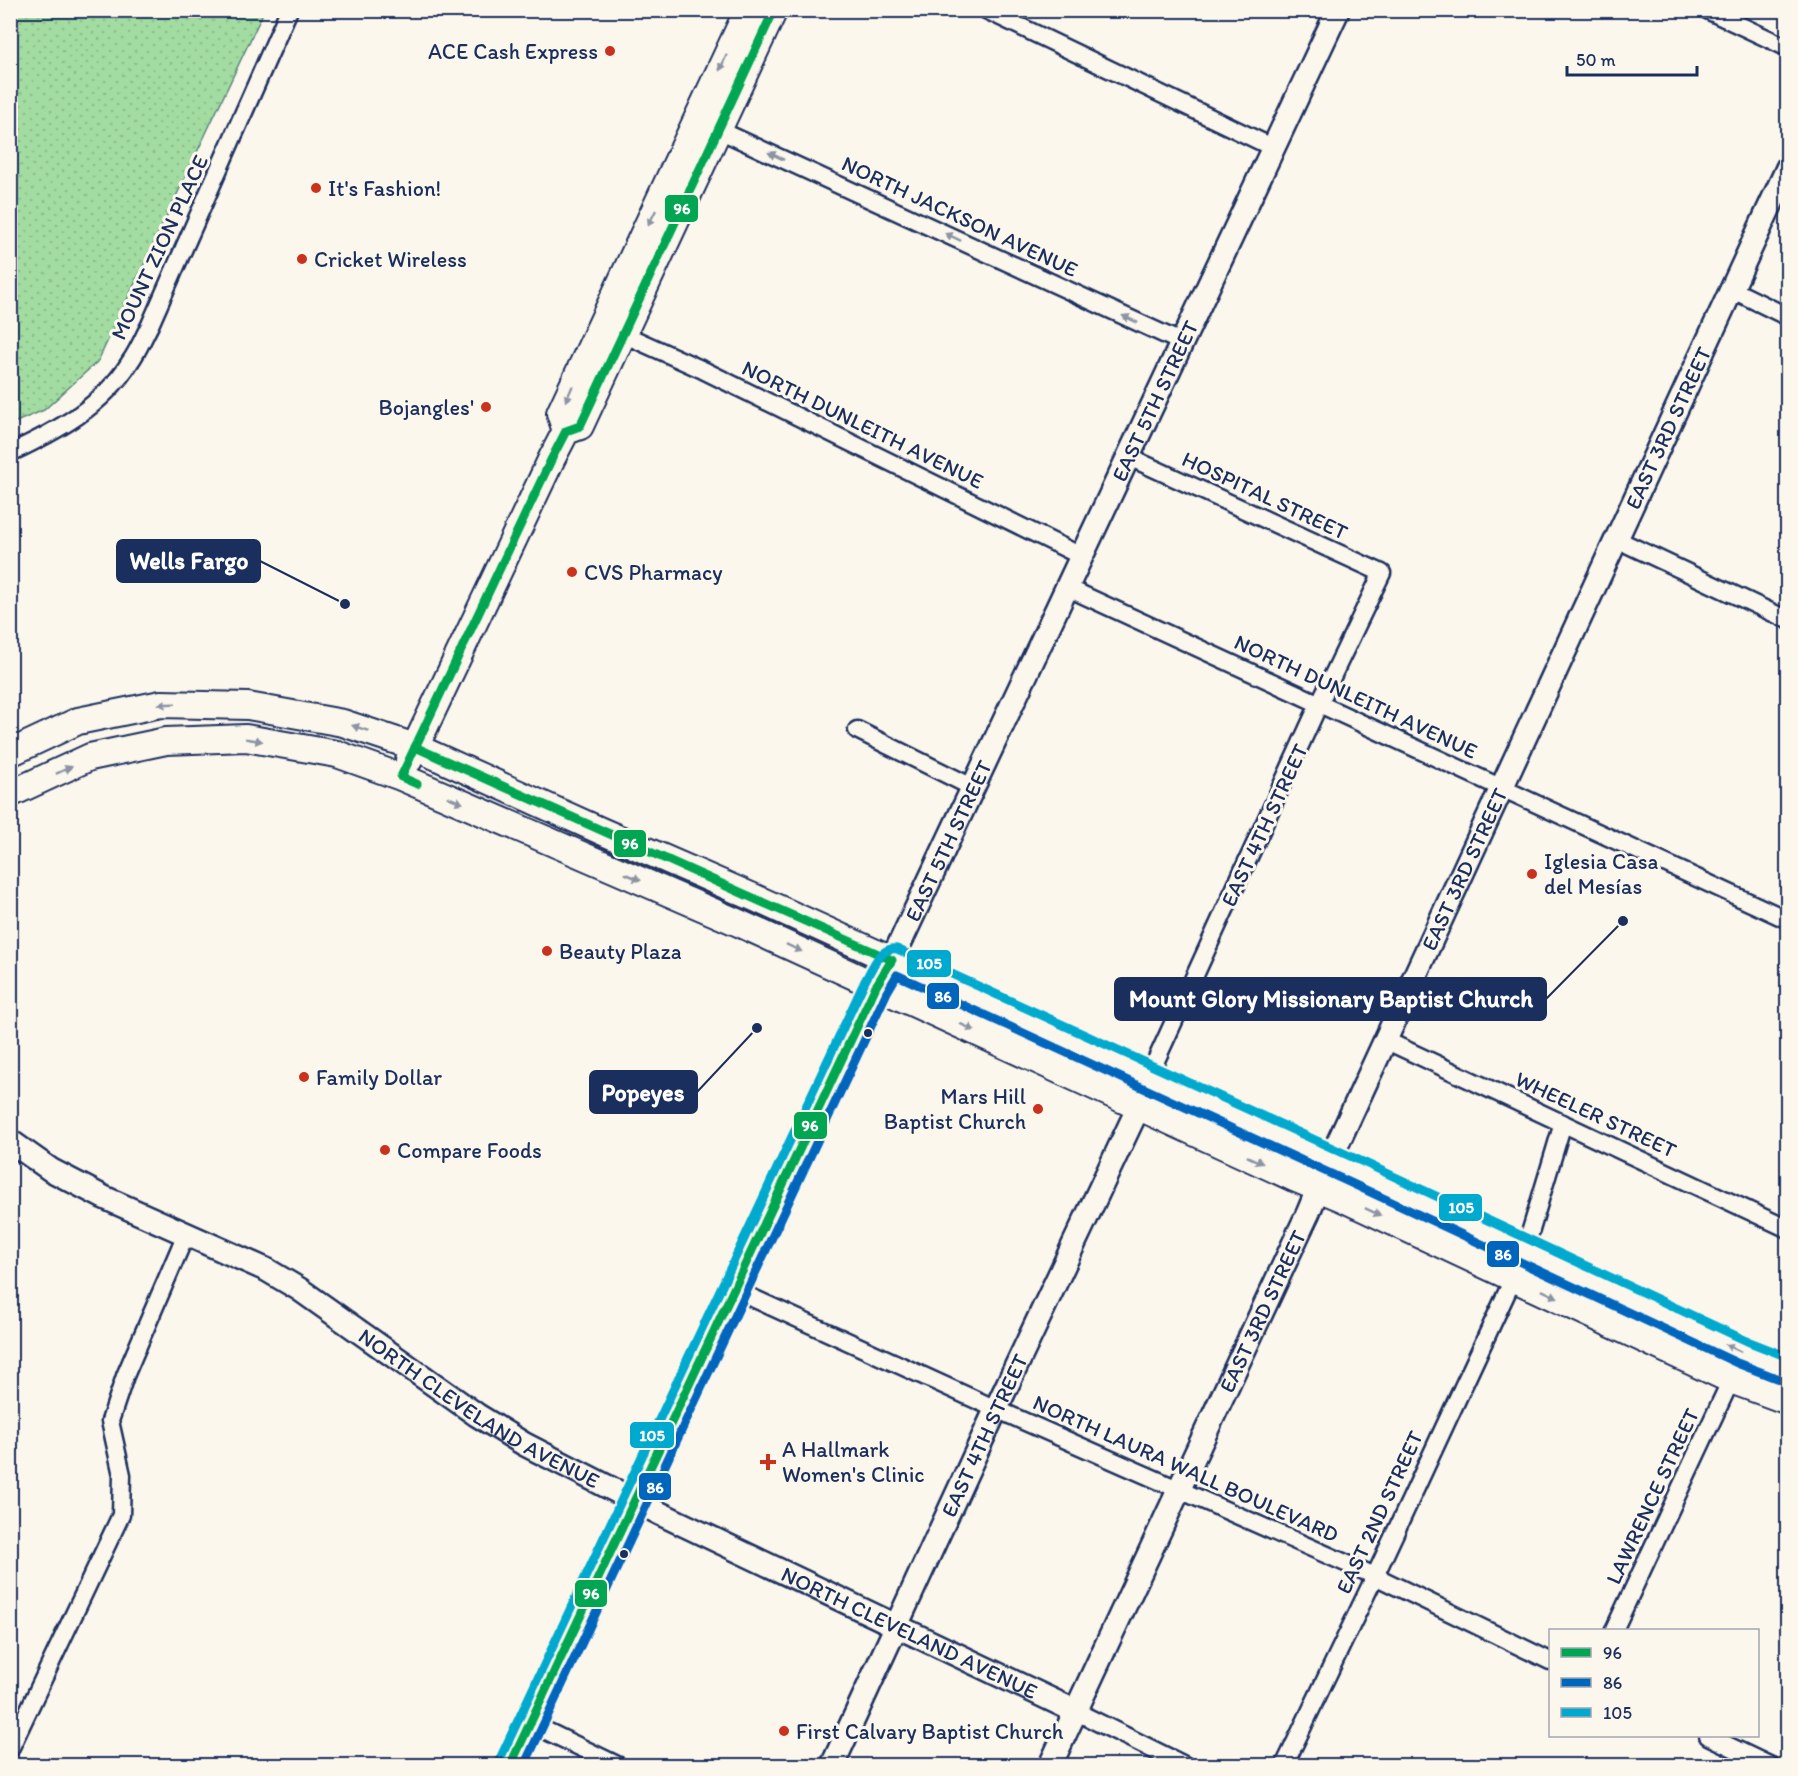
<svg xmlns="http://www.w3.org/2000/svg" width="1798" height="1776" font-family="Itim,sans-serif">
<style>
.park{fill:url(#park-dots);stroke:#5e8680;stroke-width:1.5}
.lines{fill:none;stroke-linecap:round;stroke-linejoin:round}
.street-casing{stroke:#1b2f5e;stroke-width:21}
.secondary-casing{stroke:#1b2f5e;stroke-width:27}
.primary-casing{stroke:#1b2f5e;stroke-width:30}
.street{stroke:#fbf7ec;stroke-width:16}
.secondary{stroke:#fbf7ec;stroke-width:22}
.primary{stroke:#fbf7ec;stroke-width:26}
.bus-1-casing{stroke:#fbf7ec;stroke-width:14}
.bus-2-casing{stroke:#fbf7ec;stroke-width:14}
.bus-3-casing{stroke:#fbf7ec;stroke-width:14}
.bus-1{stroke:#00a651;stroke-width:9}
.bus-2{stroke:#0065bd;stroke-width:9}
.bus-3{stroke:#00a9ce;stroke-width:9}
.oneway{fill:#8b93a5}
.poi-dot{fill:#c8321e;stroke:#fbf7ec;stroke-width:2}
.bus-dot{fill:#1b2f5e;stroke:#fbf7ec;stroke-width:2}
.labels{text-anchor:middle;stroke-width:6;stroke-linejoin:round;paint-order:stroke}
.poi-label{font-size:22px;fill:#1b2f5e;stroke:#fbf7ec;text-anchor:start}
.street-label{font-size:22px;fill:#1b2f5e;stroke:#fbf7ec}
.leader{fill:none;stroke:#1b2f5e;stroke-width:2}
.callout-dot{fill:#1b2f5e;stroke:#fbf7ec;stroke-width:2}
.callout{fill:#1b2f5e;stroke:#1b2f5e;stroke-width:2}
.callout-label{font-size:24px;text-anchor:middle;font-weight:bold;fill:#fff}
.line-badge{stroke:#fbf7ec;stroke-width:2}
.badge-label{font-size:16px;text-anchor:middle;font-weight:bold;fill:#fff}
</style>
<defs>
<pattern id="park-dots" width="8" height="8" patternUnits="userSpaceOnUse" patternTransform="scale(1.5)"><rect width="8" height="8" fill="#a2dca1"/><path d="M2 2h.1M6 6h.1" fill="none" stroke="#8bbd8d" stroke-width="1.8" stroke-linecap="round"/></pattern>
</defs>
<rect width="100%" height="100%" fill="#fbf7ec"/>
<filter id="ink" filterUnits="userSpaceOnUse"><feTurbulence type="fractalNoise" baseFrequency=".0167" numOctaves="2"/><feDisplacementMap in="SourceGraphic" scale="12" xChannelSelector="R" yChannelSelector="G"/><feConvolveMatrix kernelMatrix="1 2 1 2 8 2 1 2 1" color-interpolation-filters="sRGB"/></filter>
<g filter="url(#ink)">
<path class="park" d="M 11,10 L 264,11 L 98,361 L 44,410 L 11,424 Z"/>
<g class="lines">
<defs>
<g id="street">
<path d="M 986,10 L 1274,148"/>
<path d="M 1707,10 L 1788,48"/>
<path d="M 719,130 L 1183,343"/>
<path d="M 1731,289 L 1788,317"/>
<path d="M 623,334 L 703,370 L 1083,557"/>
<path d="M 10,453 C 57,431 102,407 130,362 C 138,351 143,338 150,325 L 289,10"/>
<path d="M 1129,457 L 1382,573 L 1319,704 L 1148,1078"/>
<path d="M 1616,539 L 1788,620"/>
<path d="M 1068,588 L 1788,920"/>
<path d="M 857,730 L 974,788"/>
<path d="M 1385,1040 L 1788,1229"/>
<path d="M 1525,1250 L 1563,1123"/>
<path d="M 735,1290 L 996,1409 L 1375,1576 L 1550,1661"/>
<path d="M 1614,1630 L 1731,1380"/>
<path d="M 1075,1711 L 1186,1766"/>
<path d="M 530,1723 L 619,1766"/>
<path d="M 1708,1736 L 1771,1766"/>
<path d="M 10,1749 L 121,1515 L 122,1475 L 110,1421 L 125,1376 L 186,1234"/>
<path d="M 10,1765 L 11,1766"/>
<path d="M 1284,1766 L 1375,1576 L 1514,1277"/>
</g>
<g id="secondary">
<path id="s1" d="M 10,1141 L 51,1170 L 103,1197 L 267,1270 L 299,1289 L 477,1415 L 524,1444 L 659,1513 L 1075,1711"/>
<path id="s2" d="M 510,1766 L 735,1290 L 876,986 L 892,960 L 1338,10"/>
<path id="s3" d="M 832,1766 L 996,1409 L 1139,1106"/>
<path id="s4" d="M 1050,1766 L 1308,1213 L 1330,1160 L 1788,167"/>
</g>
<g id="primary">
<path d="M 566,431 L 560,413 L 748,10"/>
<path d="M 10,753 L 78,721 L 161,704 L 248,706 L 343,723 L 415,747 L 601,831 L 753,897 L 1358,1173 L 1742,1352 L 1788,1370"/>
<path d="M 409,760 L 552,458 L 566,431 L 580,426 L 774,10"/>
<path d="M 10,794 L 90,757 L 166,741 L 246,738 L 337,754 L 401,777 L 741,924 L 1294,1178 L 1342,1198 L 1731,1380 L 1788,1401"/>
</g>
</defs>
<use href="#street" class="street-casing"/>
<use href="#secondary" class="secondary-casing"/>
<use href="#primary" class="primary-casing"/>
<use href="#street" class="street"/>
<use href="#secondary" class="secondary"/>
<use href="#primary" class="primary"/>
<defs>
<g id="bus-1">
<path d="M 415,747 L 892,960 L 876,986 L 510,1766"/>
<path d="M 417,784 L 401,777 L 552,458 L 566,431 L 580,426 L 774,10"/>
</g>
<path id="bus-2" d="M 524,1766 L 887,992 L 897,975 L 1353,1184 L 1737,1363 L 1784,1381"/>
<path id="bus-3" d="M 499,1761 L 865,981 C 872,969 880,946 897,949 L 1363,1162 L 1747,1341 L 1788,1357"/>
</defs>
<use href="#bus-1" class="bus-1-casing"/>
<use href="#bus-2" class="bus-2-casing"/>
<use href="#bus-3" class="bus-3-casing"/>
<use href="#bus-1" class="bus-1"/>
<use href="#bus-2" class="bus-2"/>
<use href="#bus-3" class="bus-3"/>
</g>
<defs><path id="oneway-solid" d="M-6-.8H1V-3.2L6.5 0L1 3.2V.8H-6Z" transform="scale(1.5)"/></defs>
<g class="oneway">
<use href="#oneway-solid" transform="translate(723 63) rotate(115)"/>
<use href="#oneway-solid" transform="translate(776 156) rotate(-155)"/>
<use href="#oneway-solid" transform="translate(652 218) rotate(116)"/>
<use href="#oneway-solid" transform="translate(953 237) rotate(-155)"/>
<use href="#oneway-solid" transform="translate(1130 319) rotate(-155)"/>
<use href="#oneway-solid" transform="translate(569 394) rotate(114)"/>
<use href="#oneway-solid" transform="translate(167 704) rotate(178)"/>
<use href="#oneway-solid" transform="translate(360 728) rotate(-162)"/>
<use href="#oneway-solid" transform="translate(254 740) rotate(9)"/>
<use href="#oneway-solid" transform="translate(64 770) rotate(-25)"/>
<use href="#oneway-solid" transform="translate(455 800) rotate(23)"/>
<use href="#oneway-solid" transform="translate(633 877) rotate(23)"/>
<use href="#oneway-solid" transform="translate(794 948) rotate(25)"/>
<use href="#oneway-solid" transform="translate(967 1027) rotate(25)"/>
<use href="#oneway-solid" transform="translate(1255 1160) rotate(25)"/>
<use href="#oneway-solid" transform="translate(1373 1212) rotate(25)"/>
<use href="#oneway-solid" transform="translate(1550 1294) rotate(25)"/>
<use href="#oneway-solid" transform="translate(1733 1348) rotate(-155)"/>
</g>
</g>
<g class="poi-dot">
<circle cx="610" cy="51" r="6"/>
<circle cx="316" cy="188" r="6"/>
<circle cx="302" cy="259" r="6"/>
<circle cx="486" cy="407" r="6"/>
<circle cx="572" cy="572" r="6"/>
<circle cx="1532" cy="874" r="6"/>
<circle cx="547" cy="951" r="6"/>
<circle cx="304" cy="1077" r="6"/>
<circle cx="1038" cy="1109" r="6"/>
<circle cx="385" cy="1150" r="6"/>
<path d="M765 1453h6v6h6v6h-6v6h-6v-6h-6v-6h6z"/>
<circle cx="784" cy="1731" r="6"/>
</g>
<g class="bus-dot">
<circle cx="868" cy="1033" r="5"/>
<circle cx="624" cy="1554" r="5"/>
</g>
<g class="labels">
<g class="poi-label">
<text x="598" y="59" text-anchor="end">ACE Cash Express</text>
<text x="328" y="196">It's Fashion!</text>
<text x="314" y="267">Cricket Wireless</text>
<text x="474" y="415" text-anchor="end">Bojangles'</text>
<text x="584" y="580">CVS Pharmacy</text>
<text x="1544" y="869">Iglesia Casa<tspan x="1544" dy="25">del Mesías</tspan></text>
<text x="559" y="959">Beauty Plaza</text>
<text x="316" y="1085">Family Dollar</text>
<text x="1026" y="1104" text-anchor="end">Mars Hill<tspan x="1026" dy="25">Baptist Church</tspan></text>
<text x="397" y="1158">Compare Foods</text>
<text x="782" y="1457">A Hallmark<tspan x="782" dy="25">Women's Clinic</tspan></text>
<text x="796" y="1739">First Calvary Baptist Church</text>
</g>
<g class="street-label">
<text transform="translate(960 216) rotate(25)" y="8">NORTH JACKSON AVENUE</text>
<text transform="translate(159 247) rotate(-65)" y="8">MOUNT ZION PLACE</text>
<text dy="8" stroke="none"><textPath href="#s2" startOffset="1510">EAST 5TH STREET</textPath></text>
<text transform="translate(863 424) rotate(26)" y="8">NORTH DUNLEITH AVENUE</text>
<text dy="8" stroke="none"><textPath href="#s4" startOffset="1474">EAST 3RD STREET</textPath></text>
<text transform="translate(1265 495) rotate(25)" y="8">HOSPITAL STREET</text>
<text transform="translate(1356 696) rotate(25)" y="8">NORTH DUNLEITH AVENUE</text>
<text transform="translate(1264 825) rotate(-65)" y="8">EAST 4TH STREET</text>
<text dy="8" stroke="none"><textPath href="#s2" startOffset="1024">EAST 5TH STREET</textPath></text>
<text dy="8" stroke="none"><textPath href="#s4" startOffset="988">EAST 3RD STREET</textPath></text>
<text transform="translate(1596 1114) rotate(25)" y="8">WHEELER STREET</text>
<text dy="8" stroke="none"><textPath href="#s4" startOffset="502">EAST 3RD STREET</textPath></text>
<text dy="8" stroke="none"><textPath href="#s1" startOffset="542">NORTH CLEVELAND AVENUE</textPath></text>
<text dy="8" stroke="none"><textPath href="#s3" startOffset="364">EAST 4TH STREET</textPath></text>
<text transform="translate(1186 1468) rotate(24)" y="8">NORTH LAURA WALL BOULEVARD</text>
<text transform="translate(1652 1496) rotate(-65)" y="8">LAWRENCE STREET</text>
<text transform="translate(1379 1512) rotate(-65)" y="8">EAST 2ND STREET</text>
<text dy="8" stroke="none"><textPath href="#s1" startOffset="1028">NORTH CLEVELAND AVENUE</textPath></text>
</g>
</g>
<path class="leader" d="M345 604L260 561M1623 921L1546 999M757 1028L697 1092"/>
<g class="callout-dot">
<circle cx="345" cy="604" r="6"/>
<circle cx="1623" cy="921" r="6"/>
<circle cx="757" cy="1028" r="6"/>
</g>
<g class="callout">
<rect x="117" y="540" width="143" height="42" rx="6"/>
<rect x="1115" y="978" width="431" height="42" rx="6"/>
<rect x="590" y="1071" width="107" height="42" rx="6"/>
</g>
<g class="callout-label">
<text x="189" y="569">Wells Fargo</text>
<text x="1331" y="1007">Mount Glory Missionary Baptist Church</text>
<text x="643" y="1101">Popeyes</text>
</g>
<g class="line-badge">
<rect x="664" y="194" width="35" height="29" rx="6" fill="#00a651"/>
<rect x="613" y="829" width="34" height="29" rx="6" fill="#00a651"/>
<rect x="906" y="949" width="46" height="29" rx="6" fill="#00a9ce"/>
<rect x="926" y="982" width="34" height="28" rx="6" fill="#0065bd"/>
<rect x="793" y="1111" width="35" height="29" rx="6" fill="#00a651"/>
<rect x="1438" y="1193" width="45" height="29" rx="6" fill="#00a9ce"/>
<rect x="1486" y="1240" width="34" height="28" rx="6" fill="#0065bd"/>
<rect x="629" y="1421" width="46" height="28" rx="6" fill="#00a9ce"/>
<rect x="638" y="1472" width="34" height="29" rx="6" fill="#0065bd"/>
<rect x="574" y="1579" width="34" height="29" rx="6" fill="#00a651"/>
</g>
<g class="badge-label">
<text x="682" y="214">96</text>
<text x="630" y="849">96</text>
<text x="929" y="969">105</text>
<text x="943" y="1002">86</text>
<text x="810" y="1131">96</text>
<text x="1461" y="1213">105</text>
<text x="1503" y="1260">86</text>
<text x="652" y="1441">105</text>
<text x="655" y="1493">86</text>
<text x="591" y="1599">96</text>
</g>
<rect width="1798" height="1776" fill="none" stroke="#fbf7ec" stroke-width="36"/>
<rect x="18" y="18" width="1762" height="1740" fill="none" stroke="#1b2f5e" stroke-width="2" filter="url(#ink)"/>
<rect x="1549" y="1629" width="210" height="108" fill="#fbf7ec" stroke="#a1a7b3" stroke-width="1.5"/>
<rect x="1561" y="1648" width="30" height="9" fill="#00a651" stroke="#a1a7b3" stroke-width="1.5"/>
<text x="1603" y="1659" font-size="18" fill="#1b2f5e">96</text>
<rect x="1561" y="1678" width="30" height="9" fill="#0065bd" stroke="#a1a7b3" stroke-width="1.5"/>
<text x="1603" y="1689" font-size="18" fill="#1b2f5e">86</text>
<rect x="1561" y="1708" width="30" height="9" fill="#00a9ce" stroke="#a1a7b3" stroke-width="1.5"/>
<text x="1603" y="1719" font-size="18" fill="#1b2f5e">105</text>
<path d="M1567 66v9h130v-9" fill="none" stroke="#1b2f5e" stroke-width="3"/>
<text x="1576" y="66" font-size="18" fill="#1b2f5e" stroke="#fbf7ec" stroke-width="4.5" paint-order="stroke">50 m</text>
</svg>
